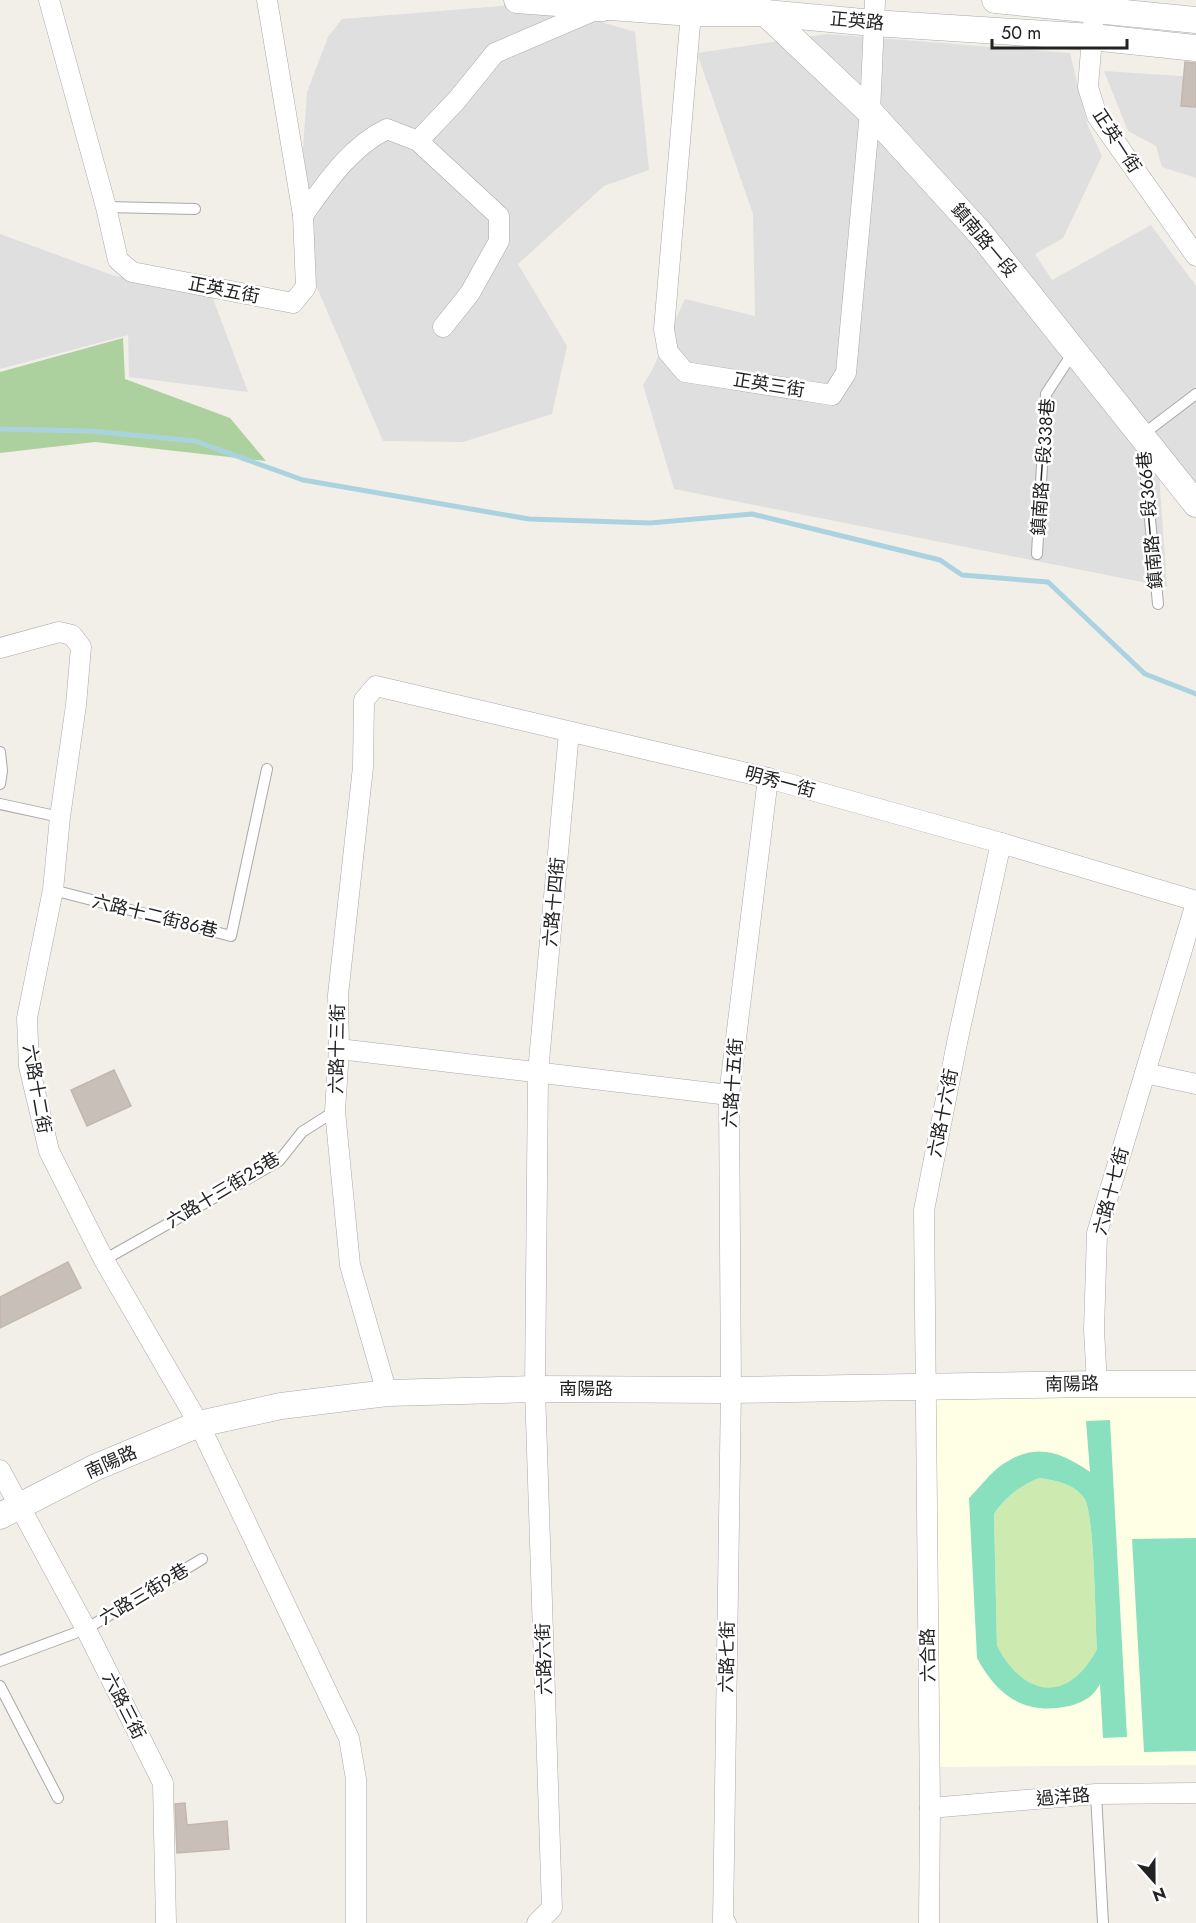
<svg xmlns="http://www.w3.org/2000/svg" width="1196" height="1923" font-family="Jost,'Noto Sans TC',sans-serif">
<style>
.residential{fill:#e0dfdf}
.education{fill:#ffffe5}
.grass{fill:#cdebb0}
.forest{fill:#add19e}
.pitch{fill:#88e0be;fill-rule:evenodd}
.lines{fill:none;stroke-linecap:round;stroke-linejoin:round}
.stream{stroke:#aad3df;stroke-width:5}
.building{fill:#c7bfb8;stroke:#c4b6ab;stroke-width:1.5}
.service-casing{stroke:#a9a9a9;stroke-width:12}
.minor-casing{stroke:#a9a9a9;stroke-width:21}
.tertiary-casing{stroke:#a9a9a9;stroke-width:27}
.service{stroke:#fff;stroke-width:10}
.minor{stroke:#fff;stroke-width:20}
.tertiary{stroke:#fff;stroke-width:26}
.labels{text-anchor:middle;stroke-width:5;stroke-linejoin:round;paint-order:stroke}
.street-label{font-size:18px;fill:#222;stroke:#fff}
</style>
<rect width="100%" height="100%" fill="#f2efe9"/>
<g class="residential">
<path d="M 537,3 L 635,32 L 649,170 L 604,186 L 518,264 L 567,346 L 552,414 L 463,442 L 383,441 L 315,283 L 298,219 L 307,92 L 328,37 L 342,19 Z"/>
<path d="M 827,34 L 1070,53 L 1088,126 L 1102,156 L 1063,238 L 1035,254 L 1052,280 L 1151,225 L 1196,286 L 1196,482 L 1156,432 L 1167,587 L 674,489 L 643,385 L 651,372 L 685,299 L 755,316 L 753,214 L 697,53 Z"/>
<path d="M 1104,71 L 1196,77 L 1196,178 L 1162,167 L 1156,146 L 1128,131 Z"/>
<path d="M 0,234 L 112,275 L 212,296 L 248,392 L 129,377 L 128,335 L 0,369 Z"/>
</g>
<path class="education" d="M 1196,1394 L 1196,1765 L 934,1767 L 936,1396 Z"/>
<path class="grass" d="M 1039,1478 C 1054,1480 1075,1484 1084,1498 C 1095,1513 1095,1624 1097,1649 C 1068,1705 1026,1698 997,1647 L 994,1514 C 1005,1497 1020,1486 1039,1478 Z"/>
<path class="forest" d="M 123,338 L 125,379 L 230,418 L 266,461 L 95,442 L 0,453 L 0,372 Z"/>
<g class="pitch">
<path d="M 1110,1420 L 1127,1737 L 1103,1738 L 1100,1684 C 1097,1689 1093,1695 1088,1698 C 1079,1704 1068,1707 1057,1708 C 1018,1712 994,1690 977,1658 L 969,1498 C 980,1487 991,1472 1003,1464 C 1036,1442 1061,1452 1090,1472 L 1086,1421 ZM 1039,1478 C 1054,1480 1075,1484 1084,1498 C 1095,1513 1095,1624 1097,1649 C 1068,1704 1025,1698 997,1646 L 994,1514 C 1005,1497 1020,1486 1039,1478 Z"/>
<path d="M 1196,1538 L 1196,1751 L 1144,1752 L 1132,1539 Z"/>
</g>
<g class="lines">
<path class="stream" d="M 0,429 L 91,431 L 195,441 L 303,480 L 529,519 L 650,523 L 752,514 L 940,560 L 962,575 L 1048,582 L 1145,674 L 1196,694"/>
</g>
<g class="building">
<path d="M 1185,62 L 1196,63 L 1196,107 L 1181,106 Z"/>
<path d="M 114,1070 L 131,1106 L 87,1126 L 71,1090 Z"/>
<path d="M 68,1262 L 81,1288 L 0,1328 L 0,1297 Z"/>
<path d="M 185,1803 L 187,1825 L 227,1821 L 229,1849 L 177,1853 L 175,1804 Z"/>
</g>
<g class="lines">
<defs>
<g id="service">
<path d="M 106,207 L 195,209"/>
<path d="M 1037,554 L 1046,394 L 1074,351"/>
<path d="M 1158,604 L 1142,435 L 1196,394"/>
<path d="M 0,752 L 2,771 L 0,784"/>
<path d="M 0,804 L 60,817"/>
<path d="M 53,890 L 231,936 L 267,769"/>
<path d="M 104,1260 L 279,1161 L 302,1132 L 335,1111"/>
<path d="M 0,1661 L 86,1629 L 202,1559"/>
<path d="M 0,1686 L 58,1798"/>
<path d="M 1096,1794 L 1103,1923"/>
</g>
<g id="minor">
<path d="M 49,0 L 106,207 L 118,260 L 132,272 L 293,303 L 306,287 L 303,215 L 267,0"/>
<path d="M 694,0 L 691,13 L 664,329 L 668,352 L 685,372 L 832,395 L 846,373 L 870,112 L 875,0"/>
<path d="M 1093,25 L 1088,87 L 1097,116 L 1196,256"/>
<path d="M 418,141 L 456,101 L 495,53 L 593,11 L 604,11"/>
<path d="M 303,215 C 327,182 350,147 387,129 L 418,141 L 499,216 L 499,241 L 470,293 L 443,327"/>
<path d="M 0,648 L 59,632 L 72,635 L 81,647 L 76,705 L 60,817 L 53,890 L 27,1018 L 29,1066 L 49,1151 L 104,1260 L 199,1424 L 349,1738 L 356,1779 L 356,1923"/>
<path d="M 339,1049 L 729,1095"/>
<path d="M 1145,1073 L 1196,1084"/>
<path d="M 1097,1384 L 1094,1330 L 1097,1233 L 1196,903"/>
<path d="M 387,1393 L 350,1265 L 335,1111 L 339,1049 L 338,995 L 363,767 L 364,700 L 376,686 L 768,778 L 1001,843 L 1196,901"/>
<path d="M 0,1470 L 86,1629 L 163,1783 L 166,1923"/>
<path d="M 930,1808 L 1096,1794 L 1196,1793"/>
<path d="M 537,1923 L 552,1908 L 535,1389 L 538,1072 L 569,732"/>
<path d="M 726,1923 L 723,1921 L 731,1390 L 729,1095 L 768,778"/>
<path d="M 929,1923 L 930,1808 L 924,1210 L 958,1038 L 1001,843"/>
</g>
<g id="tertiary">
<path d="M 517,0 L 691,13 L 766,13 L 873,23 L 1092,37 L 1196,48"/>
<path d="M 995,0 L 1196,20"/>
<path d="M 761,9 L 870,112 L 980,233 L 1196,504"/>
<path d="M 0,1516 L 94,1468 L 199,1424 L 281,1406 L 387,1393 L 535,1389 L 731,1390 L 1097,1384 L 1196,1384"/>
</g>
</defs>
<use href="#service" class="service-casing"/>
<use href="#minor" class="minor-casing"/>
<use href="#tertiary" class="tertiary-casing"/>
<use href="#service" class="service"/>
<use href="#minor" class="minor"/>
<use href="#tertiary" class="tertiary"/>
</g>
<g class="labels">
<g class="street-label">
<text transform="translate(857 21) rotate(5)" y="6">正英路</text>
<text transform="translate(1117 141) rotate(57)" y="6">正英一街</text>
<text transform="translate(984 240) rotate(50)" y="6">鎮南路一段</text>
<text transform="translate(224 290) rotate(11)" y="6">正英五街</text>
<text transform="translate(769 385) rotate(9)" y="6">正英三街</text>
<text transform="translate(1043 467) rotate(-86)" y="6">鎮南路一段338巷</text>
<text transform="translate(1150 520) rotate(-95)" y="6">鎮南路一段366巷</text>
<text transform="translate(780 782) rotate(15)" y="6">明秀一街</text>
<text transform="translate(554 902) rotate(-85)" y="6">六路十四街</text>
<text transform="translate(155 916) rotate(14)" y="6">六路十二街86巷</text>
<text transform="translate(337 1049) rotate(-89)" y="6">六路十三街</text>
<text transform="translate(733 1083) rotate(-86)" y="6">六路十五街</text>
<text transform="translate(37 1089) rotate(80)" y="6">六路十二街</text>
<text transform="translate(943 1113) rotate(-79)" y="6">六路十六街</text>
<text transform="translate(223 1190) rotate(-31)" y="6">六路十三街25巷</text>
<text transform="translate(1111 1191) rotate(-75)" y="6">六路十七街</text>
<text transform="translate(1072 1384) rotate(-1)" y="6">南陽路</text>
<text x="586" y="1395">南陽路</text>
<text transform="translate(111 1462) rotate(-24)" y="6">南陽路</text>
<text transform="translate(144 1594) rotate(-31)" y="6">六路三街9巷</text>
<text transform="translate(928 1655) rotate(-91)" y="6">六合路</text>
<text transform="translate(727 1657) rotate(-89)" y="6">六路七街</text>
<text transform="translate(544 1659) rotate(-92)" y="6">六路六街</text>
<text transform="translate(124 1706) rotate(63)" y="6">六路三街</text>
<text transform="translate(1063 1797) rotate(-5)" y="6">過洋路</text>
</g>
</g>
<g transform="translate(1154 1881) rotate(159)" stroke="#ffffff" stroke-width="4.5" paint-order="stroke">
<path d="M0-4.5L10 22L0 15L-10 22Z" fill="#222222"/>
<text y="-9" font-size="16" font-weight="bold" text-anchor="middle" fill="#222222">N</text>
</g>
<path d="M992 39v9h135v-9" fill="none" stroke="#222222" stroke-width="3"/>
<text x="1001" y="39" font-size="18" fill="#222222" stroke="#ffffff" stroke-width="4.5" paint-order="stroke">50 m</text>
</svg>
